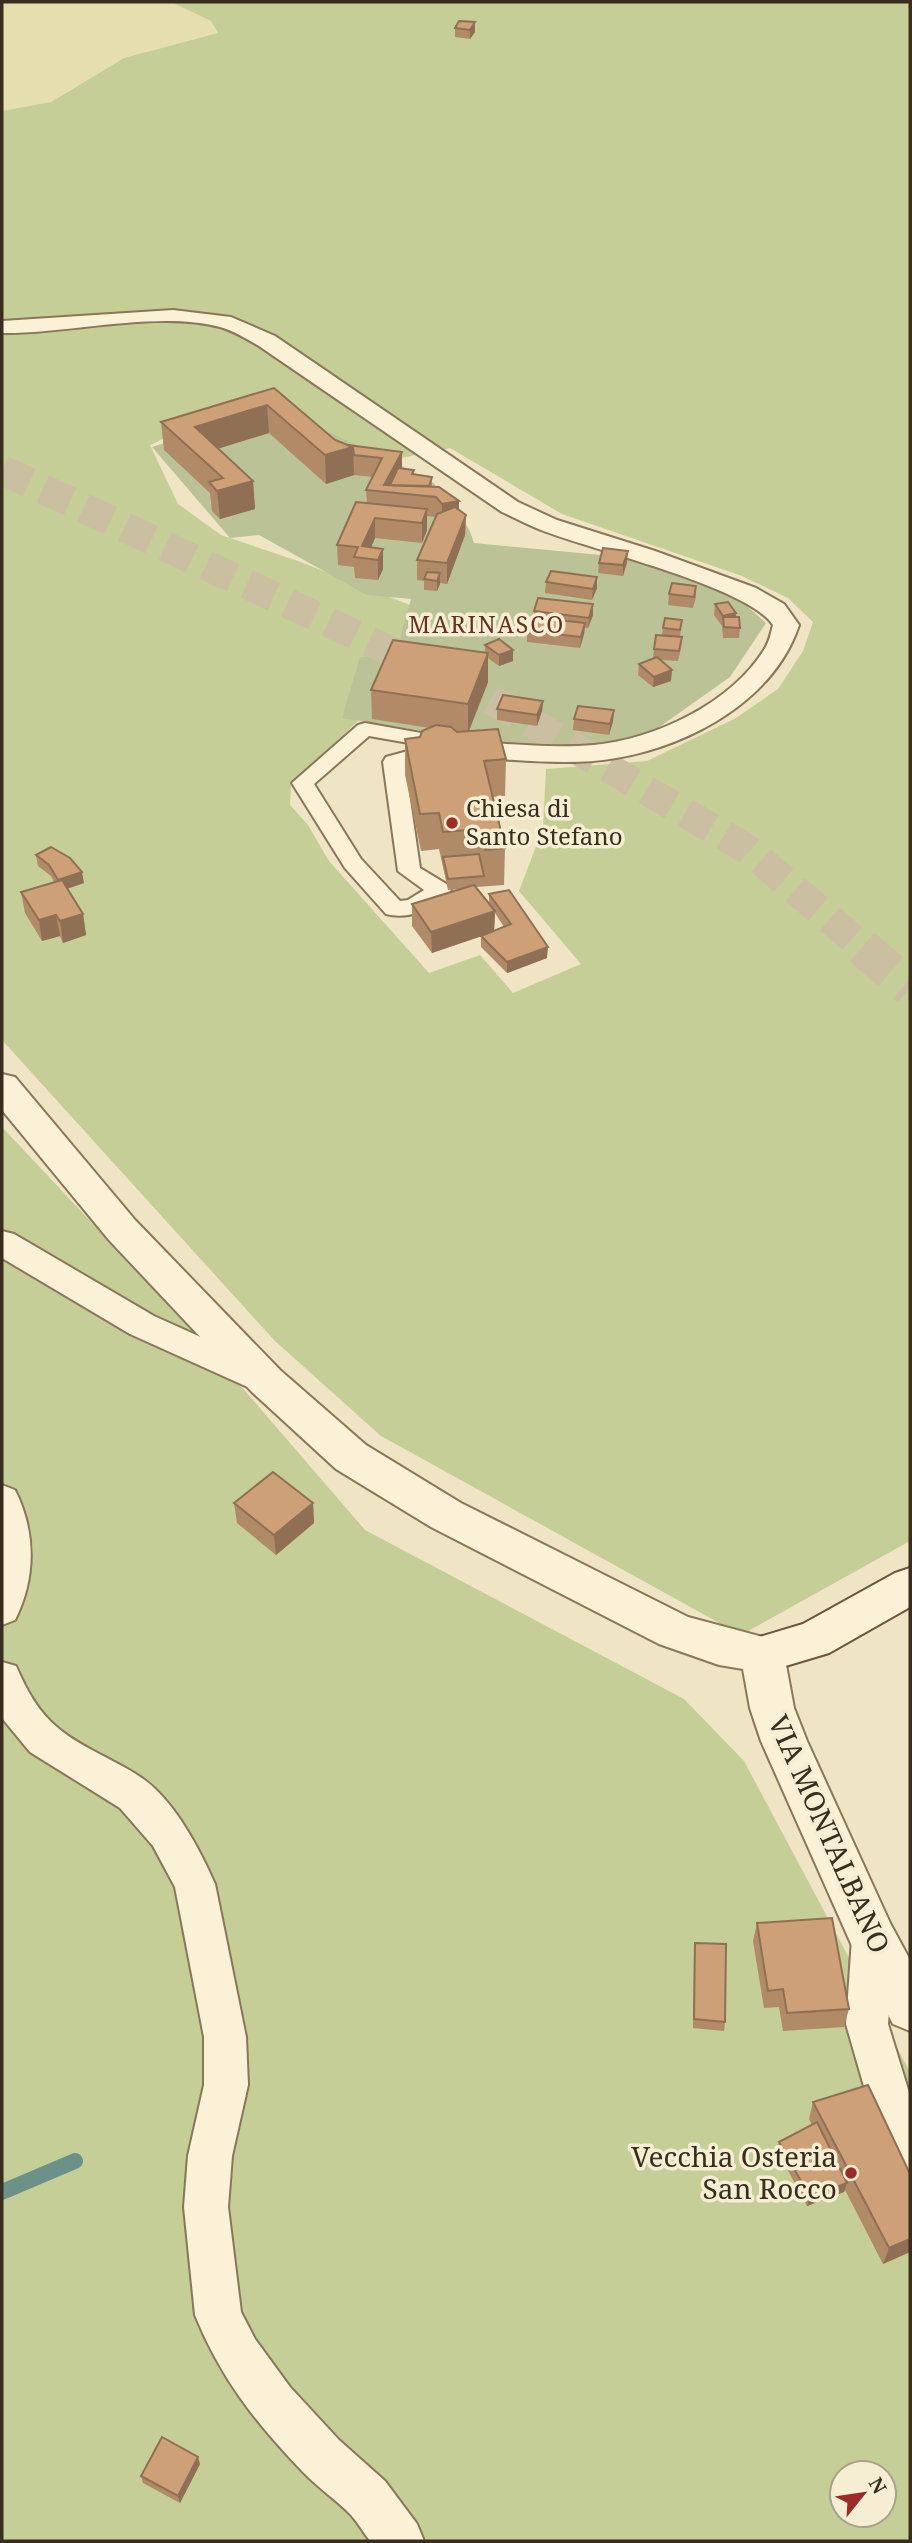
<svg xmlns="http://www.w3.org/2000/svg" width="912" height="2543" font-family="'Noto Serif',serif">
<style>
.farmland{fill:#e5dfb0}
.green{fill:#c5ce97;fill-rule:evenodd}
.cemetery{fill:#bbc296}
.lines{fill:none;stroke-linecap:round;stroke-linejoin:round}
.stream{stroke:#6c9189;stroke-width:16}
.trunk-tunnel-far1{stroke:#cbbfa2;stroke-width:30;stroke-dasharray:30 15;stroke-linecap:butt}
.trunk-tunnel{stroke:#cbbfa2;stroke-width:38;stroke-dasharray:38 19;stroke-linecap:butt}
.pedestrian-casing{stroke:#8a7659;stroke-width:4}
.minor-casing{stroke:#8a7659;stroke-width:4}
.tertiary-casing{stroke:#8a7659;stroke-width:4}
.secondary-casing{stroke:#6c563c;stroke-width:4}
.pedestrian{fill:#faf1d7;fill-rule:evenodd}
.minor{fill:#faf1d7;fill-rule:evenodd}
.tertiary{fill:#faf1d7;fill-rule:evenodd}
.secondary{fill:#faf1d7;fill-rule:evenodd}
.wall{fill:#b18a67;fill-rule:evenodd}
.shaded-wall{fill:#907054}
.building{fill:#cea078;stroke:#907054;stroke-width:2}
.poi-dot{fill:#9b2c28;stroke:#f6eed3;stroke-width:2.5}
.labels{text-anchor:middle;stroke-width:7;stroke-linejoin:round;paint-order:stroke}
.far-quarter-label{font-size:23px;letter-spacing:2px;fill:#672f1c;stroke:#f6eed3}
.poi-label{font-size:24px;fill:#392d1e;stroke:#f6eed3;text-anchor:start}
.near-street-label{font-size:28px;fill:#392d1e;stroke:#f6eed3}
.near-poi-label{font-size:28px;fill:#392d1e;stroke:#f6eed3;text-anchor:end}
</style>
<rect width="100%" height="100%" fill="#efe4c3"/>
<path class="farmland" d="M 2,2 L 171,2 L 211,21 L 218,33 L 124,58 L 50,102 L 2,111 Z"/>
<g class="green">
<path d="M 171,2 L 910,2 L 910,1541 L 741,1635 L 381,1436 L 274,1340 L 2,1040 L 2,111 L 51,102 L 124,58 L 218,33 L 211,21 ZM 193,425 L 401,458 L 450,448 L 562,514 L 742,576 L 788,598 L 813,622 L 803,651 L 778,689 L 736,718 L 647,761 L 546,769 L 543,828 L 519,891 L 581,964 L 513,993 L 480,955 L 429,973 L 329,861 L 308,825 L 290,805 L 291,785 L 360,719 L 415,634 L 410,605 L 298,561 L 221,535 L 178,504 L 150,445 Z"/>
<path d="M 2,1127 L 190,1327 L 365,1530 L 684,1699 L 744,1761 L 910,2072 L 910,2541 L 2,2541 ZM 842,2473 L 884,2473 L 884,2515 L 842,2515 Z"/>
</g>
<path class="cemetery" d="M 275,408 L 396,463 L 435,484 L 433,501 C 456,507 468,522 474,543 L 675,562 L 679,577 L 729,590 L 766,623 L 730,677 L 658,728 L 592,758 L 342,718 L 360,657 L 395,656 L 411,599 L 367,595 L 259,535 L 230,538 L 152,447 Z"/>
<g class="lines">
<path class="stream" d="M 2,2192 L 75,2161"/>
<path class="trunk-tunnel-far1" d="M 2,470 L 482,694 L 747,849 L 864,948"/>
<path class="trunk-tunnel" d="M 862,947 L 910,988"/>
<defs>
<path id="pedestrian" d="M 365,723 L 438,736 L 445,738 L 451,749 L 447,753 L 405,765 L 420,868 L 448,885 L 451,890 C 439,909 408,920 386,914 L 345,868 L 292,783 L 358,725 ZM 369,736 L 426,746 L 386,757 L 383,762 L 398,871 L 424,890 L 408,900 L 400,901 L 361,859 L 314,784 Z"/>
<g id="minor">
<path d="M 173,310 L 231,317 L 275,336 L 518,502 L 557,520 L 655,551 L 756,588 L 784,604 L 799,625 C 774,700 691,745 616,758 C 583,764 548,762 514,760 C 493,759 470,760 450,755 L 446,749 L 450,743 L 459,741 C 503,743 550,749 594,745 C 655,739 730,704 764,650 C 769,643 771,633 773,625 C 747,586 591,550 541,530 C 528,525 515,518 502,512 L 259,346 C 247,339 234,331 220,327 C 159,310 67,334 2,333 L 2,321 Z"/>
<path d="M 2,1231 L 14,1234 L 154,1316 L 276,1371 L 281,1380 L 276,1389 L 264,1393 L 252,1389 L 130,1334 L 2,1258 Z"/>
<path d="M 2,1485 L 15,1490 C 36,1532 36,1578 15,1620 L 2,1625 Z"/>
<path d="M 2,1662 L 16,1666 C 26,1689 38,1712 58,1728 C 84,1750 119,1761 146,1781 C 176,1804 200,1850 215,1884 L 246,2037 L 248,2085 L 232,2156 L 228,2207 L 241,2312 L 255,2339 L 290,2387 L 339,2440 L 385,2481 L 417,2524 L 424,2541 L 370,2541 C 364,2533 358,2523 351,2515 C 337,2500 318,2488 303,2472 C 256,2423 221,2379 195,2315 L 184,2207 L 188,2156 L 204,2085 L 204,2037 L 175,1887 L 153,1846 L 120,1808 L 30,1752 L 2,1718 Z"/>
<path d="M 873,1920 L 888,1925 L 894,1939 L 888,2024 L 910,2096 L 910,2174 L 894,2167 L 872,2114 L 846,2024 L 852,1939 L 858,1925 Z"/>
</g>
<path id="tertiary" d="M 2,1074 L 15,1077 L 135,1220 L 280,1370 L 366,1445 L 461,1503 L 688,1617 L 778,1641 L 784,1654 L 794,1708 L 807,1741 L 890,1923 L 910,1960 L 910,2031 L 893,2024 L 856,1955 L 761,1741 L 750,1708 L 743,1669 L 719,1665 L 659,1644 L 431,1527 L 336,1469 L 252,1392 L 109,1240 L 2,1110 Z"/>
<path id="secondary" d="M 910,1568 L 910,1607 L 829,1653 L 762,1673 L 746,1667 L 740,1654 L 746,1641 L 803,1624 L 895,1573 Z"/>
</defs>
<use href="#pedestrian" class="pedestrian-casing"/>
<use href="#minor" class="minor-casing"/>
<use href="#tertiary" class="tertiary-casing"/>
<use href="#secondary" class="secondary-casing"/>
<use href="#pedestrian" class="pedestrian"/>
<use href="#minor" class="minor"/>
<use href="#tertiary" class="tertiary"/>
<use href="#secondary" class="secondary"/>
</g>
<g class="wall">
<path d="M 475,22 L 475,32 L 470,39 L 455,37 L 455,28 Z"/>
<path d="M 274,388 L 335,440 L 348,445 L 402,452 L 402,469 L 414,470 L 414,475 L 432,477 L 432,487 L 459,501 L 459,510 L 466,515 L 465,535 L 447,584 L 440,583 L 437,591 L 424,590 L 424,581 L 417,580 L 417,560 L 436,517 L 427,516 L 427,530 L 422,543 L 375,538 L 371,547 L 383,569 L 378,580 L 355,578 L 354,567 L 338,565 L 337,545 L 367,503 L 366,490 L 373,477 L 354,475 L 326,484 L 269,433 L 218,448 L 253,481 L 255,509 L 220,519 L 212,511 L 210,493 L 164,450 L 161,422 Z"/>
<path d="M 627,562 L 623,576 L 598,573 L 599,563 Z"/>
<path d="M 597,577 L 597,588 L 592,600 L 545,593 L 546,582 Z"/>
<path d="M 696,586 L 696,597 L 693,608 L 668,605 L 669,594 Z"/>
<path d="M 593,604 L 593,615 L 588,628 L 585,628 L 584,634 L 580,648 L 527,642 L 527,631 L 534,618 L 534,611 Z"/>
<path d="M 715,604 L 736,613 L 736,617 L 740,628 L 739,638 L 723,638 L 722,626 L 714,615 Z"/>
<path d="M 682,620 L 680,637 L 682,637 L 681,648 L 678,661 L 661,660 L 671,681 L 653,687 L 638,675 L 639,664 L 653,658 L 654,649 L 662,636 L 663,628 Z"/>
<path d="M 485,645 L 513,650 L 513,661 L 499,666 L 488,658 L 488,682 L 469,731 L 506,759 L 505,796 L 492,797 L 505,848 L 504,885 L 476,887 L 489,903 L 489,894 L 547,958 L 507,973 L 481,947 L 481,936 L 432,953 L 412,926 L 412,904 L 461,889 L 448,890 L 439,849 L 421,851 L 405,775 L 405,739 L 420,737 L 430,728 L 372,719 L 371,690 L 485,653 ZM 495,913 L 504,927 L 494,931 Z"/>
<path d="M 543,701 L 542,711 L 537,726 L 497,720 L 497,709 Z"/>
<path d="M 614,710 L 613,721 L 609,735 L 573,730 L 574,719 Z"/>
<path d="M 36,855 L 84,883 L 67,889 L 83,914 L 86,935 L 63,943 L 60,936 L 42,941 L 25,913 L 21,892 L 54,882 L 51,876 L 38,866 Z"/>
<path d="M 234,1503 L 313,1503 L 314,1523 L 276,1555 L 237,1523 Z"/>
<path d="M 757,1923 L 849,2009 L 844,2027 L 783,2031 L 779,2007 L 764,2008 L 753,1941 Z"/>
<path d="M 695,1943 L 725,2022 L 724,2031 L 693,2028 L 694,1952 Z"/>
<path d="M 813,2102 L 901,2156 L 910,2174 L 910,2252 L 883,2264 L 845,2190 L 844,2192 L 807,2206 L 777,2150 L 779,2142 L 812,2125 L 809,2119 Z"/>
<path d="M 200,2464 L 180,2503 L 143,2483 L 141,2476 Z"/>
</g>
<g class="shaded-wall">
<path d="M 475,22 L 475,32 L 470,39 L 470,30 Z"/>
<path d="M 267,405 L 269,433 L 198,455 L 195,427 Z"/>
<path d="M 353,447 L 354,475 L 326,484 L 325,455 Z"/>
<path d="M 402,452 L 402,472 L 392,492 L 384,485 Z"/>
<path d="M 253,481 L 255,509 L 220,519 L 217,491 Z"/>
<path d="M 459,501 L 459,522 L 442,525 L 442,504 Z"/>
<path d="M 427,509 L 427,530 L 422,543 L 422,523 Z"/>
<path d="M 466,515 L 465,535 L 447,584 L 447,563 Z"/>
<path d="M 375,518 L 375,538 L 366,559 L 362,546 Z"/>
<path d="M 383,549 L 383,569 L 378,580 L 378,560 Z"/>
<path d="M 628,551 L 627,562 L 623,576 L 623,565 Z"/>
<path d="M 440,573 L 440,584 L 437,591 L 437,581 Z"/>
<path d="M 597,577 L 597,588 L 592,600 L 593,589 Z"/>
<path d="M 593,604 L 593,615 L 588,628 L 589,618 Z"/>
<path d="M 736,613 L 735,624 L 723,616 Z"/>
<path d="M 585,623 L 584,634 L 580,648 L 581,637 Z"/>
<path d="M 513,650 L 513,661 L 499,666 L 499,655 Z"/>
<path d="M 488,653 L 488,682 L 468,733 L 468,704 Z"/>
<path d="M 672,670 L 671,681 L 653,687 L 654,677 Z"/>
<path d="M 543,701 L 542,711 L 537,726 L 537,715 Z"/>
<path d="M 614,710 L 613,721 L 609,735 L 610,724 Z"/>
<path d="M 82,872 L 84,883 L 60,891 L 58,880 Z"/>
<path d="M 495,911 L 494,932 L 432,953 L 431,932 Z"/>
<path d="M 83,914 L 86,935 L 63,943 L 60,921 Z"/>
<path d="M 56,915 L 60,936 L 42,941 L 39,920 Z"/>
<path d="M 548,947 L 547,958 L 507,973 L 507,962 Z"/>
<path d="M 313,1503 L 314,1523 L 276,1555 L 274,1535 Z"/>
<path d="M 847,2183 L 844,2192 L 807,2206 L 810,2197 Z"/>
<path d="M 910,2239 L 910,2252 L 883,2264 L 889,2248 Z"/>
<path d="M 198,2457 L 200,2464 L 180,2503 L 178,2496 Z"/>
</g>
<g class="building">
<path d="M 459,21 L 475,22 L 470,30 L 455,28 Z"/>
<path d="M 274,388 L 335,440 L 353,447 L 325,455 L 267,405 L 195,427 L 253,481 L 217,491 L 209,482 L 223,478 L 161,422 Z"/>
<path d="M 348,445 L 402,452 L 384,485 L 439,487 L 459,501 L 442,504 L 436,497 L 366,490 L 382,458 L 354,455 L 353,447 Z"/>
<path d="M 398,468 L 414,470 L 412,474 L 432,477 L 429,486 L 390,485 Z"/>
<path d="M 356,502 L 427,509 L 422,523 L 375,518 L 362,546 L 383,549 L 378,560 L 354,557 L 358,547 L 337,545 Z"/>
<path d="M 455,507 L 466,515 L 447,563 L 417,560 L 437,514 Z"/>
<path d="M 603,548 L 628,551 L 623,565 L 599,563 Z"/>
<path d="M 551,571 L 597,577 L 593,589 L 546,582 Z"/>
<path d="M 427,572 L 440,573 L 437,581 L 424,579 Z"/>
<path d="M 672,583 L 696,586 L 694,597 L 669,594 Z"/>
<path d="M 538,598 L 593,604 L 589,618 L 534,611 Z"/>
<path d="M 728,602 L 736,613 L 723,616 L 715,604 Z"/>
<path d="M 532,617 L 585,623 L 581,637 L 527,631 Z"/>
<path d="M 723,617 L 739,617 L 740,628 L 724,627 Z"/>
<path d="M 665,618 L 682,620 L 680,630 L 663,628 Z"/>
<path d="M 656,635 L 682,637 L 679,651 L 654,649 Z"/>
<path d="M 499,639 L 513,650 L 499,655 L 485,645 Z"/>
<path d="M 393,640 L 488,653 L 468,704 L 371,690 Z"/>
<path d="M 657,657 L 672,670 L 654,677 L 639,664 Z"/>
<path d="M 503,695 L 543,701 L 537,715 L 497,709 Z"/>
<path d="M 578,706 L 614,710 L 610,724 L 574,719 Z"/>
<path d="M 436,725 L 451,727 L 457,732 L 498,729 L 506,759 L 484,761 L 505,848 L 485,850 L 479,829 L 443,832 L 439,813 L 420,814 L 405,739 L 420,737 L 422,731 Z"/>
<path d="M 51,847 L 70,858 L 82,872 L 58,880 L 49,865 L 36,855 Z"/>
<path d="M 479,854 L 484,876 L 448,879 L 443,857 Z"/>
<path d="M 62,880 L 83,914 L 60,921 L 56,915 L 39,920 L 21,892 Z"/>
<path d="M 474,885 L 495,911 L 431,932 L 412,904 Z"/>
<path d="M 509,890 L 548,947 L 507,962 L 481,936 L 511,924 L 489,894 Z"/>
<path d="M 273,1472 L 313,1503 L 274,1535 L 234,1503 Z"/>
<path d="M 832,1918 L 849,2009 L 787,2013 L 783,1989 L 768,1991 L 757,1923 Z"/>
<path d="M 695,1943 L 726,1944 L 725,2022 L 694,2019 Z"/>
<path d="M 868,2085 L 910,2174 L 910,2239 L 889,2248 L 813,2102 Z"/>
<path d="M 817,2122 L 847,2183 L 810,2197 L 779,2142 Z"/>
<path d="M 162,2437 L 198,2457 L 178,2496 L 141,2476 Z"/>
</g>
<g class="poi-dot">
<circle cx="452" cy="823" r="7"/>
<circle cx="851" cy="2173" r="7"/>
</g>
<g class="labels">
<g class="far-quarter-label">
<text x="487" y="633">MARINASCO</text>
</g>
<g class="poi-label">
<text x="466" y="817">Chiesa di<tspan x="466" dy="28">Santo Stefano</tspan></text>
</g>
<g class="near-street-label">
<text transform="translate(829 1834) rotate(66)" y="10">VIA MONTALBANO</text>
</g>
<g class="near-poi-label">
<text x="837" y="2167">Vecchia Osteria<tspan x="837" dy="32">San Rocco</tspan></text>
</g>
</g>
<rect width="912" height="2543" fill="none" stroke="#392d1e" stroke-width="7"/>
<g transform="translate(863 2494) rotate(60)"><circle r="33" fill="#f6eed3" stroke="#aaa18b" stroke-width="2"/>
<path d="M0-5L12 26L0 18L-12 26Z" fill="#9b2c28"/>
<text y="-10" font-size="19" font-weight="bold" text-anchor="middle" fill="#392d1e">N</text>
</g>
</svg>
